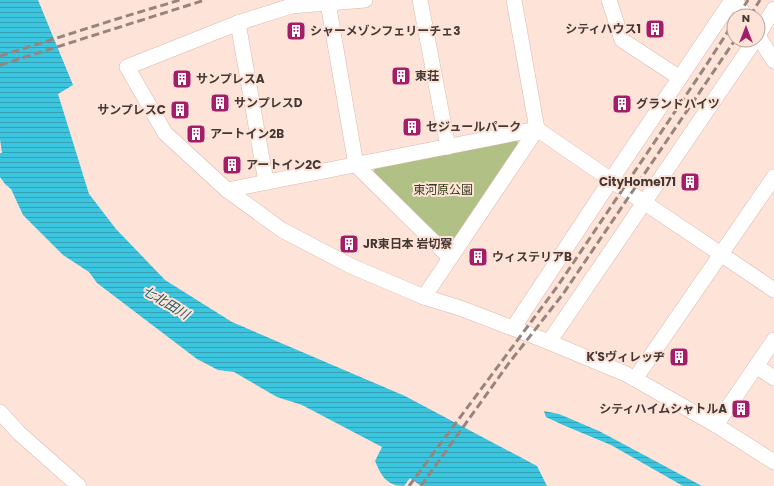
<svg xmlns="http://www.w3.org/2000/svg" width="774" height="486" font-family="Poppins,'Noto Sans JP',sans-serif">
<style>
.park{fill:#b1c084}
.water{fill:url(#water-rules)}
.lines{fill:none;stroke-linecap:round;stroke-linejoin:round}
.minor-casing{stroke:#d9b9ac;stroke-width:16}
.minor{stroke:#fff;stroke-width:15}
.rail{stroke:#97847d;stroke-width:3;stroke-dasharray:8 4;stroke-linecap:butt}
.labels{text-anchor:middle;stroke-width:4;stroke-linejoin:round;paint-order:stroke}
.poi-label{font-size:12px;font-weight:bold;fill:#453833;stroke:#fee3d9;text-anchor:start}
.park-label{font-size:12px;fill:#363e18;stroke:#fee3d9}
.water-label{font-size:13px;font-style:italic;fill:#215762;stroke:#fee3d9}
</style>
<defs>
<pattern id="water-rules" width="6" height="5" patternUnits="userSpaceOnUse"><rect width="6" height="5" fill="#3cc5de"/><path d="M0 2.5h6" fill="none" stroke="#34a1b5"/></pattern>
</defs>
<rect width="100%" height="100%" fill="#fee3d9"/>
<path class="park" d="M 517,140 L 519,145 L 450,245 L 372,176 L 375,167 Z"/>
<g class="water">
<path d="M 0,0 L 38,0 L 73,85 L 58,94 L 89,194 L 116,229 L 165,280 L 232,322 L 405,396 L 537,466 L 547,486 L 421,486 L 410,478 L 404,486 C 386,486 381,475 375,461 L 382,447 L 302,405 L 277,397 L 234,372 L 218,370 L 197,359 L 97,283 L 89,272 L 63,255 L 23,215 L 11,189 L 5,184 L 0,177 L 0,153 L 2,153 L 0,139 Z"/>
<path d="M 544,411 L 559,414 L 599,431 L 702,486 L 683,486 L 611,445 L 563,425 L 546,417 Z"/>
</g>
<g class="lines">
<defs>
<g id="minor">
<path d="M 365,0 L 291,6 L 238,23 L 127,67 L 165,133 L 227,190 L 282,230 L 351,266 L 424,297 L 460,308 L 549,342 L 626,374 L 716,425 L 774,462"/>
<path d="M 420,0 L 448,147"/>
<path d="M 609,0 L 622,40 L 680,78"/>
<path d="M 735,0 L 745,16"/>
<path d="M 328,3 L 356,165 L 450,258"/>
<path d="M 238,23 L 266,182"/>
<path d="M 758,35 L 774,9"/>
<path d="M 758,36 L 774,61"/>
<path d="M 227,190 L 537,129 L 611,180 L 774,290"/>
<path d="M 424,297 L 537,129 L 514,0"/>
<path d="M 513,328 L 611,180 L 732,0"/>
<path d="M 549,342 L 755,40"/>
<path d="M 756,366 L 774,378"/>
<path d="M 635,379 L 774,177"/>
<path d="M 0,412 L 19,433 L 79,486"/>
<path d="M 716,425 L 774,340"/>
</g>
</defs>
<use href="#minor" class="minor-casing"/>
<use href="#minor" class="minor"/>
<g class="rail">
<path d="M 738,16 L 748,0"/>
<path d="M 750,16 L 760,0"/>
<path d="M 0,56 L 123,17 L 180,0"/>
<path d="M 0,65 L 205,0"/>
<path d="M 409,486 L 557,287 L 705,67 L 734,22"/>
<path d="M 421,486 L 509,363 L 563,294 L 735,40"/>
</g>
</g>
<defs>
<symbol id="building-square" viewBox="-11 -11 22 22"><rect x="-9" y="-9" width="18" height="18" rx="4" fill="#a41d69" stroke="#fee3d9"/><path d="M-4-6H4V6H1V3H-1V6H-4ZM-2.5-4.3h1.7v1.8h-1.7ZM.8-4.3h1.7v1.8H.8ZM-2.5-1h1.7V.8h-1.7ZM.8-1h1.7V.8H.8Z" fill="#fff"/></symbol>
</defs>
<g fill-rule="evenodd">
<use href="#building-square" x="644" y="18" width="22" height="22"/>
<use href="#building-square" x="285" y="20" width="22" height="22"/>
<use href="#building-square" x="390" y="65" width="22" height="22"/>
<use href="#building-square" x="171" y="68" width="22" height="22"/>
<use href="#building-square" x="209" y="92" width="22" height="22"/>
<use href="#building-square" x="611" y="93" width="22" height="22"/>
<use href="#building-square" x="169" y="99" width="22" height="22"/>
<use href="#building-square" x="401" y="116" width="22" height="22"/>
<use href="#building-square" x="185" y="123" width="22" height="22"/>
<use href="#building-square" x="221" y="154" width="22" height="22"/>
<use href="#building-square" x="679" y="171" width="22" height="22"/>
<use href="#building-square" x="338" y="233" width="22" height="22"/>
<use href="#building-square" x="467" y="246" width="22" height="22"/>
<use href="#building-square" x="668" y="346" width="22" height="22"/>
<use href="#building-square" x="730" y="398" width="22" height="22"/>
</g>
<g class="labels">
<g class="poi-label">
<text x="641" y="33" text-anchor="end">シティハウス1</text>
<text x="310" y="35">シャーメゾンフェリーチェ3</text>
<text x="415" y="80">東荘</text>
<text x="196" y="83">サンプレスA</text>
<text x="234" y="107">サンプレスD</text>
<text x="636" y="108">グランドハイツ</text>
<text x="166" y="114" text-anchor="end">サンプレスC</text>
<text x="426" y="131">セジュールパーク</text>
<text x="210" y="138">アートイン2B</text>
<text x="246" y="169">アートイン2C</text>
<text x="676" y="186" text-anchor="end">CityHome171</text>
<text x="363" y="248">JR東日本 岩切寮</text>
<text x="492" y="261">ウィステリアB</text>
<text x="665" y="361" text-anchor="end">K'Sヴィレッヂ</text>
<text x="727" y="413" text-anchor="end">シティハイムシャトルA</text>
</g>
<g class="park-label">
<text x="443" y="194">東河原公園</text>
</g>
<g class="water-label">
<text transform="translate(166 302) rotate(31)" y="5">七北田川</text>
</g>
</g>
<g transform="translate(746 28)"><circle r="19" fill="#fee3d9" stroke="#b49f97"/>
<path d="M0-3L7 15L0 10L-7 15Z" fill="#a41d69"/>
<text y="-6" font-size="11" font-weight="bold" text-anchor="middle" fill="#453833">N</text>
</g>
</svg>
